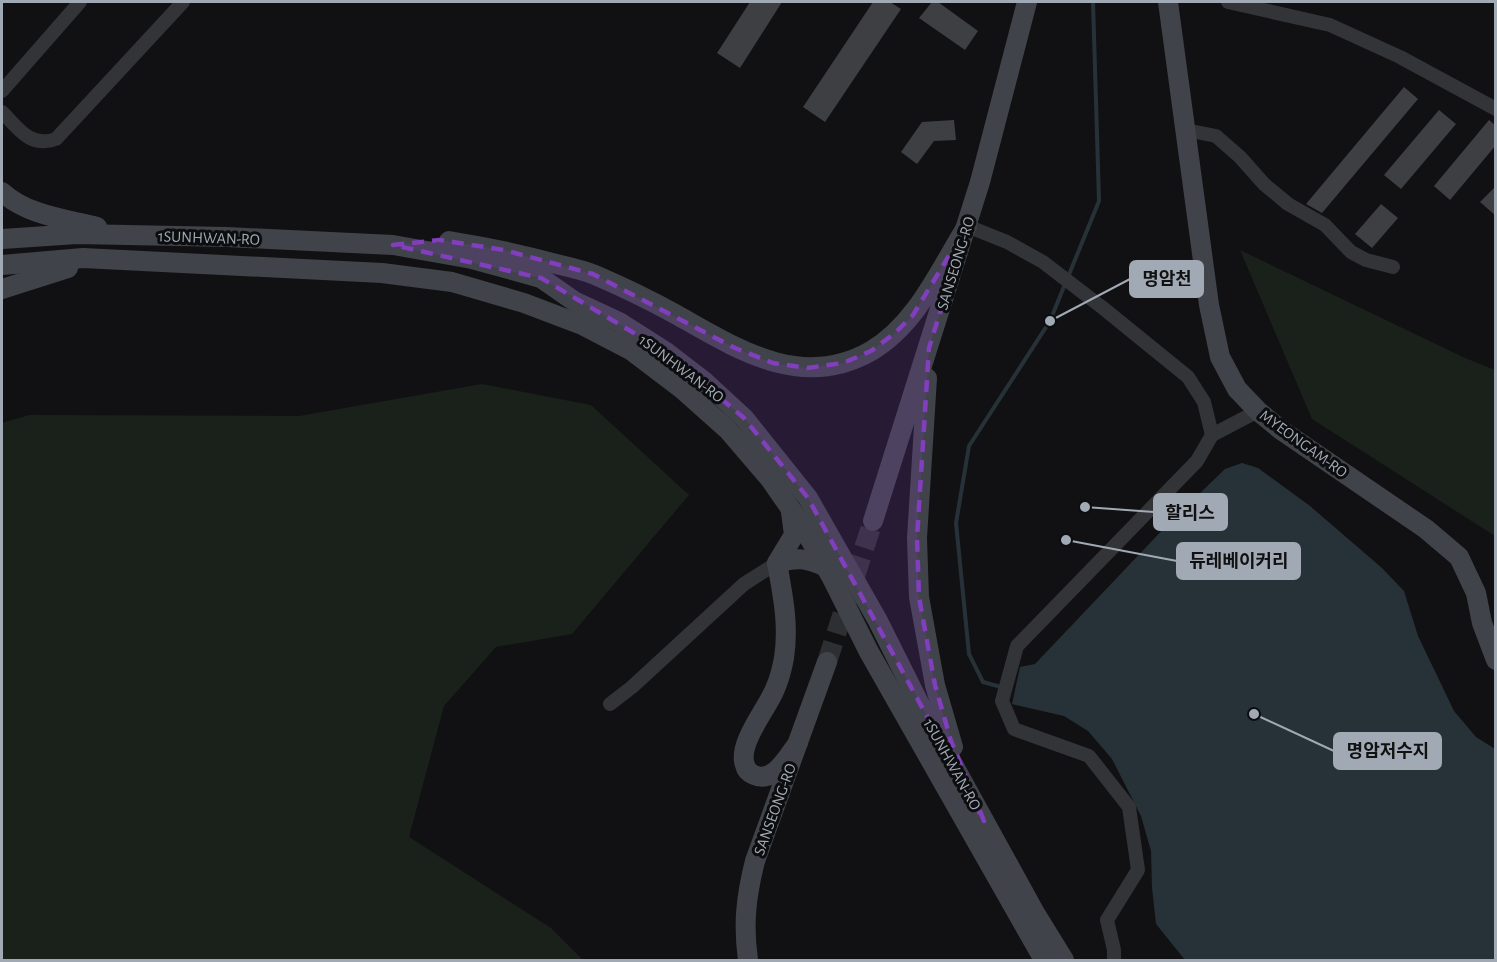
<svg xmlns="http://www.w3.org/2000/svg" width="1497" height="962" font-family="'Alegreya Sans','Noto Sans KR',sans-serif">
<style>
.green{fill:#19211a}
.water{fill:#273238}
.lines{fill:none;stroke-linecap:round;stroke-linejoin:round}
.stream{stroke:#273238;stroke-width:4}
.building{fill:#3d3f43}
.secondary-tunnel{stroke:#2e2f33;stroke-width:20;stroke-dasharray:20 10;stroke-linecap:butt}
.street{stroke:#323438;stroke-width:14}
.secondary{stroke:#404349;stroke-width:20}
.marked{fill:#813fbe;fill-opacity:0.2;stroke:#813fbe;stroke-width:4.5;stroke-dasharray:12 8;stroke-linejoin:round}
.labels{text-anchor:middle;stroke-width:6;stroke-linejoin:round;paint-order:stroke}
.street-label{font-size:16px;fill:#a1a9b5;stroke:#0c0d0e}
.leader{fill:none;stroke:#a1a9b5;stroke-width:2}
.callout-dot{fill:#a1a9b5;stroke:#0c0d0e;stroke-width:2}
.callout{fill:#a1a9b5;stroke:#a1a9b5;stroke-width:2}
.callout-label{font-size:18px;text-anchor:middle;font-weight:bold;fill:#111}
</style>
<rect width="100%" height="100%" fill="#111113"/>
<g class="green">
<path d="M 1240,250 L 1465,358 L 1495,370 L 1495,536 L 1312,419 Z"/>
<path d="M 482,384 L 591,405 L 689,495 L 572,634 L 496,647 L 444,706 L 409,837 L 551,928 L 583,960 L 2,960 L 2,423 L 29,415 L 299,416 Z"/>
</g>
<path class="water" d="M 1242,463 L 1258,468 L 1310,506 L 1382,568 L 1404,591 L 1418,636 L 1454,711 L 1476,737 L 1495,749 L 1495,960 L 1185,960 L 1156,924 L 1152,888 L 1151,851 L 1141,816 L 1112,759 L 1088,731 L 1064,716 L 1012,704 L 1020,667 L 1035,664 L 1170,522 L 1225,469 Z"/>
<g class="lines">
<g class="stream">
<path d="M 1068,277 L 1099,201 L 1093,2"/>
<path d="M 1001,687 L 983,682 L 969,654 L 956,523 L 969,446 L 1050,321 L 1065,284"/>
</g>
</g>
<g class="building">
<path d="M 750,2 L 782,2 L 740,68 L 717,53 Z"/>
<path d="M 873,2 L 890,2 L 901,9 L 825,122 L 803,107 Z"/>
<path d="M 932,2 L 938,2 L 978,31 L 965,50 L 919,18 Z"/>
<path d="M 1404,87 L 1418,99 L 1322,213 L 1306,204 Z"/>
<path d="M 1439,110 L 1456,124 L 1401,189 L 1384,175 Z"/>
<path d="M 954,120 L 956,140 L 934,141 L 917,164 L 901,152 L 922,122 Z"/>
<path d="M 1489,120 L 1496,126 L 1496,145 L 1450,200 L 1434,186 Z"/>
<path d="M 1496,186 L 1496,216 L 1480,202 Z"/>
<path d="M 1381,204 L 1398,218 L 1372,248 L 1355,234 Z"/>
</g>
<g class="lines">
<path class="secondary-tunnel" d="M 827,662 L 873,521"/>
<g class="street">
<path d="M 1228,2 L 1330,25 L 1400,57 L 1496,109"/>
<path d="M 2,91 L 80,2"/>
<path d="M 2,112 C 19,129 30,148 56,139 L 183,2"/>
<path d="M 1186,130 L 1216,136 L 1240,157 L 1264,184 L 1288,204 L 1325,225 L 1351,252 L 1366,260 L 1393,267"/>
<path d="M 967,226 L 1007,242 L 1043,262 L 1103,308 L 1188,377 L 1204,402 L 1212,435 L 1258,411"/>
<path d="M 610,704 L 632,687 L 744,584 L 777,563"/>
<path d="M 1114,960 L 1114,950 L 1107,920 L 1138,870 L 1129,807 L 1089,756 L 1014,729 L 1002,701 L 1017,646 L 1197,461 L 1212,435"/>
</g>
<g class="secondary">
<path d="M 1168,2 L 1209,305 L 1220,357 L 1237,389 L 1258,411 L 1281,430 L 1426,529 L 1459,557 L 1476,593 L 1482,623 L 1496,660"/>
<path d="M 2,192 C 27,215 65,219 97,227"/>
<path d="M 2,239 L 77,234 L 227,237 L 393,245 L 472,259 L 541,278 L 574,301 L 619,322 L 666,352 L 705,382 L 744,418 L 808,498 L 878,621 L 917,699 L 1035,913 L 1064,960"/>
<path d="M 449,241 C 486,247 520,254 556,264 C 569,267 583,270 595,275 C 623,287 650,300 677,315 C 737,349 802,391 871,351 C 917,324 940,269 967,226"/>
<path d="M 2,265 L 83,258 L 382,273 L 452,282 L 524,303 L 582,325 L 632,351 L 682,389 L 728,430 L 770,479 L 802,525 L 832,578 L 869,652 L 1044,960"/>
<path d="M 2,289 L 68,268"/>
<path d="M 927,378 L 917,538 L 919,597 L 935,685 L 953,747"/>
<path d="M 791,512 L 794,535 L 777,563 C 783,596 789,625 784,658 C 782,669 779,680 775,689 C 767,709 737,744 745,765 C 746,770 749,773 754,775 C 774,784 788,756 798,743"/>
<path d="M 873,521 L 980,182 L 1027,2"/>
<path d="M 777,563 C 798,557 806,558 826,567"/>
<path d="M 748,960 C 743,924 746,897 755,861 L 827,662"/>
</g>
</g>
<path class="marked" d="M 967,226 L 929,348 L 917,538 L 919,597 L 935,685 L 951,741 L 984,821 L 808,498 L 744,418 L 666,352 L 541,278 L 393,245 L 440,240 L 504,250 L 593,274 L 735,348 L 773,363 L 807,368 L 843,363 L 871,351 L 895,333 L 913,315 Z"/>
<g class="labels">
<g class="street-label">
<text transform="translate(209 237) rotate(2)" y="6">1SUNHWAN-RO</text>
<text transform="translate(955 263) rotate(-73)" y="6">SANSEONG-RO</text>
<text transform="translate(682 368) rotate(37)" y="6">1SUNHWAN-RO</text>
<text transform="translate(1304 443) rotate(36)" y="6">MYEONGAM-RO</text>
<text transform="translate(953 764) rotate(61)" y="6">1SUNHWAN-RO</text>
<text transform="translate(774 809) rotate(-70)" y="6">SANSEONG-RO</text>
</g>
</g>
<path class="leader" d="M1050 321L1130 279M1085 507L1154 512M1066 540L1177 561M1254 714L1334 751"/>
<g class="callout-dot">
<circle cx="1050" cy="321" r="6"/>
<circle cx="1085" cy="507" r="6"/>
<circle cx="1066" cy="540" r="6"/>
<circle cx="1254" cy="714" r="6"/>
</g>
<g class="callout">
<rect x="1130" y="261" width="73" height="36" rx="6"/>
<rect x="1154" y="494" width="73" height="36" rx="6"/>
<rect x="1177" y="543" width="123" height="36" rx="6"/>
<rect x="1334" y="733" width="107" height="36" rx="6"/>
</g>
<g class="callout-label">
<text x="1167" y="285">명암천</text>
<text x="1190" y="519">할리스</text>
<text x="1239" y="567">듀레베이커리</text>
<text x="1388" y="757">명암저수지</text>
</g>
<rect width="1497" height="962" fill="none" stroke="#a1a9b5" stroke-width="6"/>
</svg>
